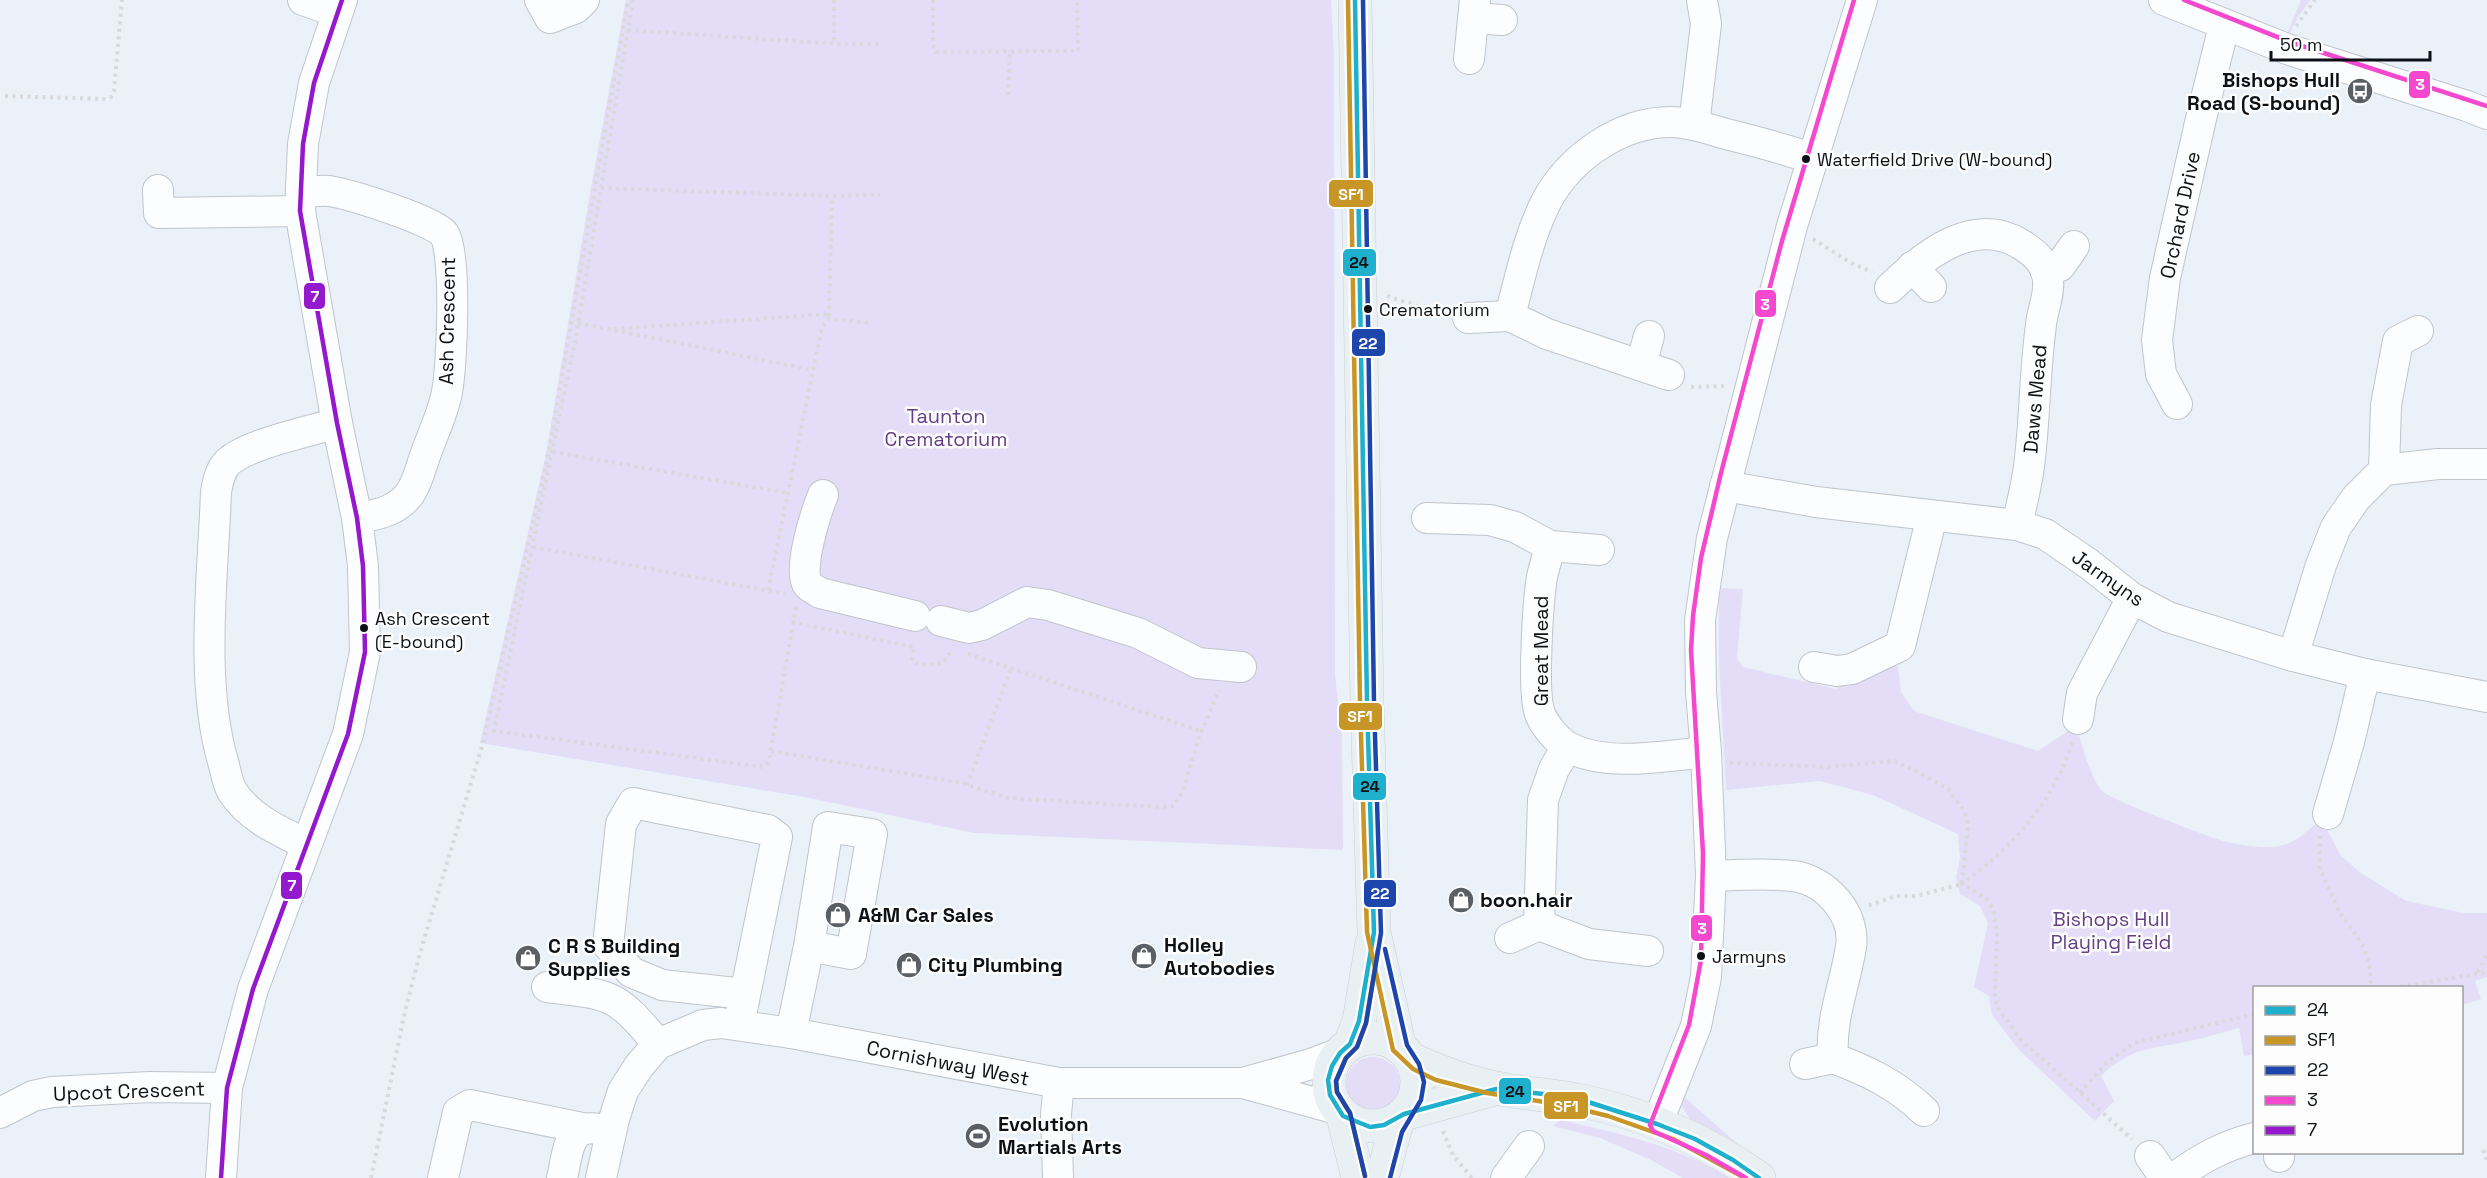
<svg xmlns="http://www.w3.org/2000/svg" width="2487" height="1178" font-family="'Space Grotesk',sans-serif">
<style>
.green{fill:#e4ddf7}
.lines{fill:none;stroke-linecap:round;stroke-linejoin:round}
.minor-casing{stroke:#c0c5cb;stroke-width:32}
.major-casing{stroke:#cccfd3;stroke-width:34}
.path{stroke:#d7d9db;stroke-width:4;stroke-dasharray:3 4.5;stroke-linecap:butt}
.minor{stroke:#fcfdfe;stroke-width:30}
.major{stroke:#e8f0f4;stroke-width:33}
.bus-1-casing{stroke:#fdfdfd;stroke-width:9}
.bus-2-casing{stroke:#fdfdfd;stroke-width:9}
.bus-3-casing{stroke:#fdfdfd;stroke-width:9}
.bus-4-casing{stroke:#fdfdfd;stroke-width:9}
.bus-5-casing{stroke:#fdfdfd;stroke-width:9}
.bus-1{stroke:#1eb0cc;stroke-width:4.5}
.bus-2{stroke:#c89627;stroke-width:4.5}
.bus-3{stroke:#1d46ad;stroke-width:4.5}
.bus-4{stroke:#f448cf;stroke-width:4.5}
.bus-5{stroke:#9419cc;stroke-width:4.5}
.bus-dot{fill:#0d1116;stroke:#fdfdfd;stroke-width:2}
.labels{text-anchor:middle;stroke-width:5;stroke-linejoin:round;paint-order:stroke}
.bus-label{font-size:18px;fill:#0d1116;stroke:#fdfdfd;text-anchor:start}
.poi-label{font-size:20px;font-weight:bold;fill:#0d1116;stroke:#fdfdfd;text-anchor:start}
.street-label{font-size:20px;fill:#0d1116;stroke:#fdfdfd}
.park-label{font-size:20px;fill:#643f85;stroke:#fdfdfd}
.line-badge{stroke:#fdfdfd;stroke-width:2}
.badge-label{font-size:16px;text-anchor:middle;font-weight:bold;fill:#fff}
.pale-badge-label{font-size:16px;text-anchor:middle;font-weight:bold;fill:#111}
</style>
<rect width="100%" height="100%" fill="#eaf1f9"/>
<g class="green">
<path d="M 626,0 L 1331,0 L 1334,54 L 1335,675 L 1342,738 L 1343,850 L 974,833 L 810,798 L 480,743 L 547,449 L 591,187 Z"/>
<path d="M 2301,0 L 2310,0 L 2298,17 L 2287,39 L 2286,36 Z"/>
<path d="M 1722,588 L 1743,589 L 1737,658 L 1743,667 L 1836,689 L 1845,675 L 1887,663 L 1898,667 L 1901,692 L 1914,711 L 2038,751 L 2071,729 L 2078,732 C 2083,749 2091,778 2102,791 C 2109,799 2202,834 2217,839 C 2232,844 2256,848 2272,847 C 2290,846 2302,836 2315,824 L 2325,826 L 2341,856 L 2361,873 L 2406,901 L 2464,913 L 2487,913 L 2487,977 L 2475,981 L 2481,999 L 2462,1005 L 2462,988 L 2254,988 L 2254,1054 L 2244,1056 L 2239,1028 C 2223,1032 2206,1038 2190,1041 C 2151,1049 2131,1047 2101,1076 L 2114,1101 L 2095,1121 L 2019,1050 L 1992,1015 L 1989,996 L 1974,987 L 1988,923 L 1980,906 L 1960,894 L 1956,877 L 1960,859 L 1958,834 L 1873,795 L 1820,781 L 1726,790 L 1719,662 L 1719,595 Z"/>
<circle cx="1373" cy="1084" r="27"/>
<path d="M 1682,1095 L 1758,1162 L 1693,1125 L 1682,1106 Z"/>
<path d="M 1560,1120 C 1620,1133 1677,1146 1730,1178 L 1683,1178 L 1651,1160 L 1600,1138 L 1553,1126 Z"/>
</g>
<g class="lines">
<defs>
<g id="minor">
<path d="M 303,0 L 337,12"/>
<path d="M 540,0 L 550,18 L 576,8 L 584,0"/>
<path d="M 2164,0 L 2287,49 L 2467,106 L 2487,114"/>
<path d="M 1473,18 L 1502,20"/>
<path d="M 1469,59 L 1475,0"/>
<path d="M 1694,125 L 1706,24 L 1702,0"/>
<path d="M 158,190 L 159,213 L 300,211"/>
<path d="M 302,192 C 311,192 321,190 329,191 C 349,194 433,220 444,234 C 457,252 452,367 447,392 C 443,414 432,435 425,456 C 421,467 418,480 412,490 C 401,510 378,515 357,518"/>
<path d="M 1912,267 L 1931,287"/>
<path d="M 2046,272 L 2060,266 L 2074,246"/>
<path d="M 1890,288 C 1923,256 1974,214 2022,245 C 2036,254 2046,263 2048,280 C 2050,294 2042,311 2041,325 C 2035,369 2035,414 2030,458 C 2028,480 2022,503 2017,525"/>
<path d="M 1468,318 L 1510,316"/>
<path d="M 1641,365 L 1649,336"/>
<path d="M 1669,375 L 1547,334 L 1510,316 C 1520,278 1528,238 1546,202 C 1569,158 1620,122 1671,122 C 1691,122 1711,130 1730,135 C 1758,142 1786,149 1813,159"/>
<path d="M 2177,404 L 2161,374 L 2157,340 L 2165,278 L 2200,123 L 2224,26"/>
<path d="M 2384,470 L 2386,405 L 2398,341 L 2418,331"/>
<path d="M 1725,486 L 1816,502 L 2017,525 L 2045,534 L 2089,564 L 2132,598 L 2168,617 L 2293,656 L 2365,674 L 2487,697"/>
<path d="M 823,495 C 816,512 797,571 808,585 C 811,588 817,591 820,593 L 915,616"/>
<path d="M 1427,518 L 1490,520 L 1515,527 L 1550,546"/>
<path d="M 1599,550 L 1550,546 C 1548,556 1544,567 1542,577 C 1538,602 1532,693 1540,714 C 1545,726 1559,743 1570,748 C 1608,767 1665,756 1706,752"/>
<path d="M 941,621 L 969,628 L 982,625 L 1027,602 L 1048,605 L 1138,633 L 1198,663 L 1241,667"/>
<path d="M 2293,656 L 2321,565 L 2336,527 L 2356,498 L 2384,470 L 2438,464 L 2487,464"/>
<path d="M 1814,667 L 1837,671 L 1852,669 L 1900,646 L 1932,516"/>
<path d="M 2078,719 L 2082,693 L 2132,598"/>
<path d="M 2328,814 L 2349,742 L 2365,674"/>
<path d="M 306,844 C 279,831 249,818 232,791 C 228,784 226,774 224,765 C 199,683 213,578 216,492 C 218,481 220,470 228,462 C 250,443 308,432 337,423"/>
<path d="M 1711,876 C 1738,875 1767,873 1793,876 C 1826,880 1856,914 1851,947 C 1845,985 1830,1019 1833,1058 L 1805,1064"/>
<path d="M 1539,925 L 1543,800 L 1554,769 L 1567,747"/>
<path d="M 1510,938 L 1539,925 L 1589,944 L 1648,951"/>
<path d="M 547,987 C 613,995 615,993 658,1044"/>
<path d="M 739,1025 L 777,837 L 768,830 L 633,803 L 621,824 L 608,945 L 631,972 L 662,985 L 745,994"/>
<path d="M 791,1033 L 809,946 L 828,827 L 872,834 L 851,954 L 809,946"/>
<path d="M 1833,1058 C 1868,1071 1897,1085 1924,1111"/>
<path d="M 1243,1083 L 1337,1109"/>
<path d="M 0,1113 L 33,1096 L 52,1092 L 150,1087 L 227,1088"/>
<path d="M 1657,1124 L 1696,1026 L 1706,977 L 1711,876 L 1706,752 L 1701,692 L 1700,620 L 1712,538 L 1792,226 L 1862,0"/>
<path d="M 2279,1152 L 2279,1157"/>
<path d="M 2150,1156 L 2165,1178"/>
<path d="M 221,1178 L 227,1088 L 253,989 L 348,734 L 365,652 L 363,566 L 357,518 L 337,423 L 300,211 L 303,144 L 314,83 L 342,0"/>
<path d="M 443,1178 L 458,1112 L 470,1105 L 582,1128"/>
<path d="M 562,1178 C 568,1154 567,1123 599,1129"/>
<path d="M 601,1178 L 614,1119 L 623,1091 L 639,1066 L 658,1044 L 703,1025 L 721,1023 L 791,1033 L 1059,1083 L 1243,1083 L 1311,1064 L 1340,1053"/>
<path d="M 1058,1178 L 1056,1114 L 1059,1083"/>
<path d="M 1506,1178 L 1529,1146"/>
<path d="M 2174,1178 C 2200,1159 2223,1146 2254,1138"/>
</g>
<g id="major">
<path d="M 1355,0 L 1367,702 L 1374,932 L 1400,1048"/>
<circle cx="1373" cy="1082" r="44"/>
<path d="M 1350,1044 L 1359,1021 L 1372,943"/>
<path d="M 1409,1058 C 1437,1071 1465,1082 1496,1088 C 1524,1094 1554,1095 1582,1101 C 1645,1114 1706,1141 1759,1178"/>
<path d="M 1404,1114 L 1494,1089"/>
<path d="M 1343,1116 L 1358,1178"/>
<path d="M 1382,1178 L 1398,1119"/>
</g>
</defs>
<use href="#minor" class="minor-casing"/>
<use href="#major" class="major-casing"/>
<g class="path">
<path d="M 633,0 L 576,336 L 494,731 L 764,767 L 769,761 L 796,607"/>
<path d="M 834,0 L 834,44"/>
<path d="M 933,0 L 933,45 L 936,52 L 1078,51 L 1077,0"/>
<path d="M 2296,26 L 2315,0"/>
<path d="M 628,30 L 838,44 L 878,44"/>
<path d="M 1008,95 L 1010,51"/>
<path d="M 5,96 L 106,99 L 111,97 L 114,91 L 122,0"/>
<path d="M 601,188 L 832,196 L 880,195"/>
<path d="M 1813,239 L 1851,263 L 1872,272"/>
<path d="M 1387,296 L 1445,315"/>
<path d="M 829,316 L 832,196"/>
<path d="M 578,323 L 813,370"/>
<path d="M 614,329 L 829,314"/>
<path d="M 1691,387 L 1726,386"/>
<path d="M 553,452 L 788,493"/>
<path d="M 533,547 L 786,594"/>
<path d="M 768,590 L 822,327 L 829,319 L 870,323"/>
<path d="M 792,622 L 914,647 L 912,661 L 922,665 L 943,663 L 952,650"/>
<path d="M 968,654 L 1201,731"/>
<path d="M 2072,743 C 2054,802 2010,849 1962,884 L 1986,898 L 1993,909 L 1997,932 L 1995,996 L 1997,1007 L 2020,1039 L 2132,1139"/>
<path d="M 771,751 L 962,783 L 1008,798 L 1159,807 L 1174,806 L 1184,788 L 1199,737 L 1219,690"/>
<path d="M 1730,763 L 1828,767 L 1895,761 L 1920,773 L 1948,789 L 1965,812 L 1968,826 L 1962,884 L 1916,896 L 1896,896 L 1867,906"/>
<path d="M 967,785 L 1011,668"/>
<path d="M 2320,836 L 2319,867 L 2340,913 L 2364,947 L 2370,969 L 2371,988"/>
<path d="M 2478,972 L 2487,954"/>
<path d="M 2393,988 L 2487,972"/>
<path d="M 2080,1093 L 2106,1063 L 2134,1043 L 2254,1014"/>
<path d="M 1443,1131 L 1453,1155 L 1472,1178"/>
<path d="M 2483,1150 L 2487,1160"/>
<path d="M 371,1178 L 405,1011 L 420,953 L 483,743 L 547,461 L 628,0"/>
</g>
<use href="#minor" class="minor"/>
<use href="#major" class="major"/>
<defs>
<path id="bus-1" d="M 1355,0 L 1367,702 L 1374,932 L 1359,1021 L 1350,1044 L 1340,1053 L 1332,1066 L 1328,1080 L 1330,1095 L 1343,1116 L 1370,1127 L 1384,1125 L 1404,1114 L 1496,1089 L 1554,1095 L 1585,1101 L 1657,1124 L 1695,1139 L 1733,1160 L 1759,1178"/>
<g id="bus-2">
<path d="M 1348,0 L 1360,702 L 1367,932 L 1393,1050 L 1413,1069 L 1436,1080 L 1487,1093 L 1563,1105 L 1608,1116 L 1673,1139 L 1745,1178"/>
<path d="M 1365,1176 L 1350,1113 L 1337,1092 L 1336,1081 L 1346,1058 L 1357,1047 L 1366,1023 L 1378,949"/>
</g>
<g id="bus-3">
<path d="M 1363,0 L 1374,702 L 1381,933 L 1366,1023 L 1357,1047 L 1346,1058 L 1336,1081 L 1337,1092 L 1350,1113 L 1365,1176"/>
<path d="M 1385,949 L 1407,1045 L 1419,1064 L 1424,1082 L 1421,1100 L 1402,1132 L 1390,1178"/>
</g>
<g id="bus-4">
<path d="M 2184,0 L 2290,42 L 2487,106"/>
<path d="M 1746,1178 L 1706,1155 L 1653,1131 L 1650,1125 L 1689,1025 L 1701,960 L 1703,853 L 1691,650 L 1693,616 L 1701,558 L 1721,473 L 1782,241 L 1854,0"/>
</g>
<path id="bus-5" d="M 221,1178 L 227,1088 L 253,989 L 348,734 L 365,652 L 363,566 L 357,518 L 337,423 L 300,211 L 303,144 L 314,83 L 342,0"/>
</defs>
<use href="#bus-1" class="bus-1-casing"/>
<use href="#bus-2" class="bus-2-casing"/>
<use href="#bus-3" class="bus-3-casing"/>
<use href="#bus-4" class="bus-4-casing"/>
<use href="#bus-5" class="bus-5-casing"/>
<use href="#bus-1" class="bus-1"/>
<use href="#bus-2" class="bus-2"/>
<use href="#bus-3" class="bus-3"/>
<use href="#bus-4" class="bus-4"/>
<use href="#bus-5" class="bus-5"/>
</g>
<defs>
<symbol id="bus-disc" viewBox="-11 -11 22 22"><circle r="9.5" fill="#5a5f65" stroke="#fdfdfd"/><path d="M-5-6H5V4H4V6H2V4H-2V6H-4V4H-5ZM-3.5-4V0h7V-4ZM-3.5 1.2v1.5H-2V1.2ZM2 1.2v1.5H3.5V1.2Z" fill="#fff"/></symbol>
<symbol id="shop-disc" viewBox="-11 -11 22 22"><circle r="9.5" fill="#5a5f65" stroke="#fdfdfd"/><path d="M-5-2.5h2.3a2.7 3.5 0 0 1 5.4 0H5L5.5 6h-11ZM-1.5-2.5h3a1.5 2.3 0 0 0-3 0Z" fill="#fff"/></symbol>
<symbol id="stadium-disc" viewBox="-11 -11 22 22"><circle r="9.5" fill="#5a5f65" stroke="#fdfdfd"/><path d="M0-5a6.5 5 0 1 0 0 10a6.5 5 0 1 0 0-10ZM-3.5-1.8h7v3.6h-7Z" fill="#fff"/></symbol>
</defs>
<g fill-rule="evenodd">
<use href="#bus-disc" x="2345" y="76" width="30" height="30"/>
<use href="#shop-disc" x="1446" y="885" width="30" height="30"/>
<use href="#shop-disc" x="823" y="900" width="30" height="30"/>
<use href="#shop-disc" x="1129" y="941" width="30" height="30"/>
<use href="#shop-disc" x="513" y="943" width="30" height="30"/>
<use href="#shop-disc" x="894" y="950" width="30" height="30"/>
<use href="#stadium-disc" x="963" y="1121" width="30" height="30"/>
</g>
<g class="bus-dot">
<circle cx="1806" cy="159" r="5"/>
<circle cx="1368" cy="309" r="5"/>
<circle cx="364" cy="628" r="5"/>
<circle cx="1701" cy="956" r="5"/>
</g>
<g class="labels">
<g class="bus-label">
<text x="1817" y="166">Waterfield Drive (W-bound)</text>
<text x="1379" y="316">Crematorium</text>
<text x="375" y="625">Ash Crescent<tspan x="375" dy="23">(E-bound)</tspan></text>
<text x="1712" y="963">Jarmyns</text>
</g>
<g class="poi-label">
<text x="2340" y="87" text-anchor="end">Bishops Hull<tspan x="2340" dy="23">Road (S-bound)</tspan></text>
<text x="1480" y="907">boon.hair</text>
<text x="858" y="922">A&amp;M Car Sales</text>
<text x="1164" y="952">Holley<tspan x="1164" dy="23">Autobodies</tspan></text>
<text x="548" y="953">C R S Building<tspan x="548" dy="23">Supplies</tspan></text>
<text x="928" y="972">City Plumbing</text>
<text x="998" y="1131">Evolution<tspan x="998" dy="23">Martials Arts</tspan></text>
</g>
<g class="street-label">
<text transform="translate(2180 215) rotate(-78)" y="7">Orchard Drive</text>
<text transform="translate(447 321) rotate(-89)" y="7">Ash Crescent</text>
<text transform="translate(2035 399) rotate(-85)" y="7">Daws Mead</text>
<text transform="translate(2108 578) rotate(35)" y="7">Jarmyns</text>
<text transform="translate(1541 651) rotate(-90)" y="7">Great Mead</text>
<text transform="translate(948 1063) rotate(11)" y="7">Cornishway West</text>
<text transform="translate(129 1091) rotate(-2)" y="7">Upcot Crescent</text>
</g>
<g class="park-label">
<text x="946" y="423">Taunton<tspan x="946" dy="23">Crematorium</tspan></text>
<text x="2111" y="926">Bishops Hull<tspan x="2111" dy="23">Playing Field</tspan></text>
</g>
</g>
<g class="line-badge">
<rect x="2408" y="70" width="23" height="29" rx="6" fill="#f448cf"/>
<rect x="1328" y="179" width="46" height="29" rx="6" fill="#c89627"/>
<rect x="1342" y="248" width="35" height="29" rx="6" fill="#1eb0cc"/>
<rect x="303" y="282" width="23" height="28" rx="6" fill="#9419cc"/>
<rect x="1754" y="289" width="23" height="29" rx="6" fill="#f448cf"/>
<rect x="1351" y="328" width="35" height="29" rx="6" fill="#1d46ad"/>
<rect x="1338" y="702" width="45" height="29" rx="6" fill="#c89627"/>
<rect x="1352" y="772" width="35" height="29" rx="6" fill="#1eb0cc"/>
<rect x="280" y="871" width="23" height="29" rx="6" fill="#9419cc"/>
<rect x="1363" y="879" width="34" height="29" rx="6" fill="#1d46ad"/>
<rect x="1690" y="914" width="23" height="28" rx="6" fill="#f448cf"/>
<rect x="1498" y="1077" width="34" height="28" rx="6" fill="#1eb0cc"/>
<rect x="1543" y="1091" width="46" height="29" rx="6" fill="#c89627"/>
</g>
<g class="badge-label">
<text x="2420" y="90">3</text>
<text x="1351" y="200">SF1</text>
<text x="315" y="302">7</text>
<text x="1765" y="310">3</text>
<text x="1368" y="349">22</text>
<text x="1360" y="722">SF1</text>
<text x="292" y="891">7</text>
<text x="1380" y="899">22</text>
<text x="1702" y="934">3</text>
<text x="1566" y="1112">SF1</text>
</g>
<g class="pale-badge-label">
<text x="1359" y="268">24</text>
<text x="1370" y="792">24</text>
<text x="1515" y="1097">24</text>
</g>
<rect x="2253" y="986" width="210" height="168" fill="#fdfdfd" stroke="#9d9fa1" stroke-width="1.5"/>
<rect x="2265" y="1006" width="30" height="9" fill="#1eb0cc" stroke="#9d9fa1" stroke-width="1.5"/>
<text x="2307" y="1016" font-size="18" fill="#0d1116">24</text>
<rect x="2265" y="1036" width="30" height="9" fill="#c89627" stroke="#9d9fa1" stroke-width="1.5"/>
<text x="2307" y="1046" font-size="18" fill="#0d1116">SF1</text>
<rect x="2265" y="1066" width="30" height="9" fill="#1d46ad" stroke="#9d9fa1" stroke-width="1.5"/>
<text x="2307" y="1076" font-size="18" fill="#0d1116">22</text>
<rect x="2265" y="1096" width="30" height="9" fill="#f448cf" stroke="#9d9fa1" stroke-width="1.5"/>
<text x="2307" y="1106" font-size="18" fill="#0d1116">3</text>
<rect x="2265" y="1126" width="30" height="9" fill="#9419cc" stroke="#9d9fa1" stroke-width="1.5"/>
<text x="2307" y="1136" font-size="18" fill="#0d1116">7</text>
<path d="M2271 51v9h159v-9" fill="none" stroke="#0d1116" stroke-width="3"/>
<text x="2280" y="51" font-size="18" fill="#0d1116" stroke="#fdfdfd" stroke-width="4.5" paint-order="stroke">50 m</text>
</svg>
